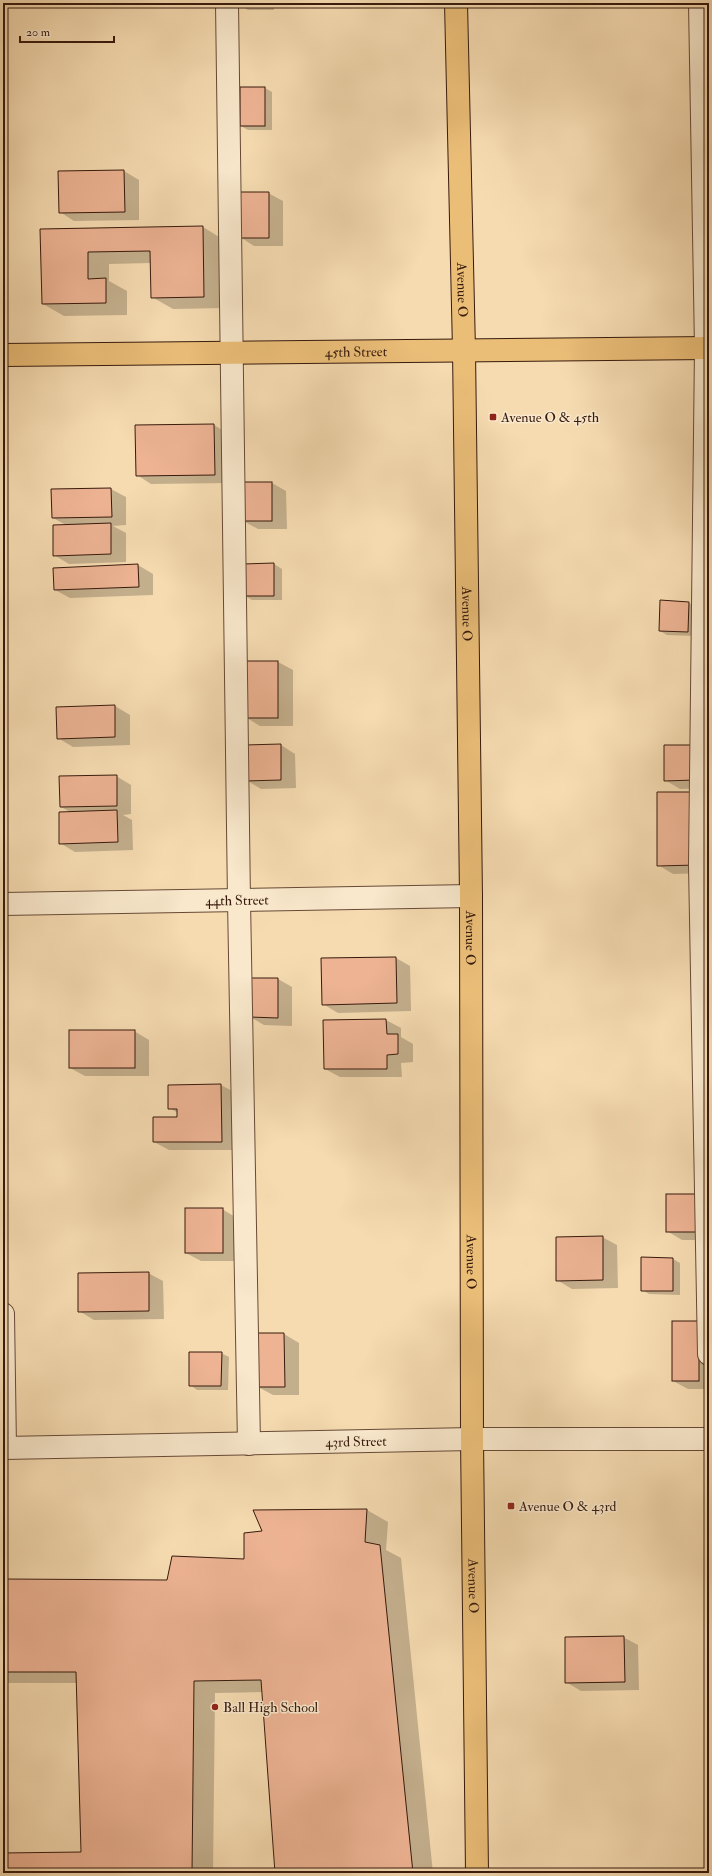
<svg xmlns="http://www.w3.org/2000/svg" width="712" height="1876" font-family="'IM FELL Double Pica',serif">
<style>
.shadow{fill:#0003}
.building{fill:#edb393;stroke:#371a0d}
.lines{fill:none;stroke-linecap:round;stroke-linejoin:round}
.minor-casing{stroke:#674a36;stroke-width:24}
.major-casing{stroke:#371a0d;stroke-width:24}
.minor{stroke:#f9e8cc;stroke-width:22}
.major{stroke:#ebbe78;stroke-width:22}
.poi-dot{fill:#8f2418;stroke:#f9e8cc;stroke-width:1.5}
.labels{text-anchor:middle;stroke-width:3;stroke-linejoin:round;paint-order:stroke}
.street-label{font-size:14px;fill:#371a0d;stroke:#f9e8cc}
.poi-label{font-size:14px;fill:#371a0d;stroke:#f9e8cc;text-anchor:start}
</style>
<rect width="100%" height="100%" fill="#f6dbb1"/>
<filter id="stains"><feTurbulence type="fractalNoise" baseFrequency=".005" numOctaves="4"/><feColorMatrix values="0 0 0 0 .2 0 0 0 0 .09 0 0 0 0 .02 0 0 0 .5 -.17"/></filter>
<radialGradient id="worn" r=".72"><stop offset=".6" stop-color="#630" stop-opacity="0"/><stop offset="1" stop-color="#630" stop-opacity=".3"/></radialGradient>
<g class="shadow">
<path d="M 241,3 L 274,3 L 274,10 L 248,10 L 241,6 Z"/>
<path d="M 265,88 L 272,92 L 272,130 L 248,130 L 241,126 Z"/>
<path d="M 124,171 L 139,180 L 139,220 L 74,221 L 60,212 L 59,172 Z"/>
<path d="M 268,193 L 283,201 L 283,246 L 254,246 L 240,237 Z"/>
<path d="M 203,227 L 224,240 L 225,308 L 173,309 L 152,297 L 151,263 L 109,264 L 109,281 L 127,291 L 127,315 L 64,316 L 43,304 L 41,230 Z"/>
<path d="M 214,425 L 229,434 L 229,483 L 151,484 L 137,475 L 136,426 Z"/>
<path d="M 272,483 L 286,491 L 287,529 L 258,529 L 243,521 Z"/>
<path d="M 111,489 L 126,497 L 126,525 L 113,526 L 126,533 L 126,562 L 69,564 L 54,555 L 66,525 L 53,518 Z"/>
<path d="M 274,564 L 282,569 L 282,600 L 252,600 L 245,596 L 245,565 Z"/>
<path d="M 138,565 L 153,574 L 153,595 L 70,598 L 55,590 Z"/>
<path d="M 689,603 L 696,607 L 695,636 L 667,635 L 660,631 Z"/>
<path d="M 278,662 L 293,670 L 293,726 L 260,726 L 245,717 Z"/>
<path d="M 115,706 L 130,715 L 130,745 L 73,747 L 58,738 Z"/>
<path d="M 281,745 L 295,754 L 296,788 L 261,789 L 246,780 Z"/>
<path d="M 665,746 L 709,788 L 680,789 L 665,780 Z"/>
<path d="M 116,776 L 131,785 L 131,814 L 123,815 L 132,820 L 133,850 L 75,852 L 60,843 L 70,812 L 61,807 Z"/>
<path d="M 709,800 L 709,873 L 673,874 L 658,865 Z"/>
<path d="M 396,958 L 410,966 L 411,1011 L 338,1013 L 323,1004 Z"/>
<path d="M 278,979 L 292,987 L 292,1026 L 264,1025 L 250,1017 Z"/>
<path d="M 386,1020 L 401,1028 L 401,1037 L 413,1044 L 413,1062 L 401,1063 L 402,1077 L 340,1077 L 325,1069 Z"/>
<path d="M 134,1031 L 149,1040 L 149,1076 L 85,1076 L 70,1068 Z"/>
<path d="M 221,1085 L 236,1093 L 236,1150 L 169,1150 L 154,1142 L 178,1118 L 178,1113 L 169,1108 L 169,1086 Z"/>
<path d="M 709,1203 L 709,1240 L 682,1240 L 667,1231 Z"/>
<path d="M 222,1209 L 237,1218 L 237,1261 L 201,1261 L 186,1253 Z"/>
<path d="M 602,1237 L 617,1245 L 618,1288 L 572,1289 L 557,1280 Z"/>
<path d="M 642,1258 L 673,1259 L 680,1263 L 680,1295 L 649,1294 L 642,1290 Z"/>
<path d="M 148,1273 L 163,1281 L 164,1319 L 94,1320 L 79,1311 Z"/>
<path d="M 709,1328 L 709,1389 L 688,1389 L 673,1381 Z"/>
<path d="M 284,1334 L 299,1343 L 299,1395 L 273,1395 L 258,1387 Z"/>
<path d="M 221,1353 L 229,1357 L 228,1390 L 197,1390 L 190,1385 Z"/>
<path d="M 367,1510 L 388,1522 L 386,1550 L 401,1558 L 433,1873 L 276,1873 L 263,1692 L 215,1693 L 213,1873 L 3,1873 L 3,1854 L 83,1853 L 78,1683 L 3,1683 L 3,1580 L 167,1581 L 245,1560 L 264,1532 L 254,1511 Z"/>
<path d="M 623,1637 L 638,1645 L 639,1690 L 581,1691 L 566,1682 Z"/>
</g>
<g class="building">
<rect x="240" y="3" width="26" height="4"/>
<rect x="240" y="87" width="25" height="39"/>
<path d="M 124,170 L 125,212 L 59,213 L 58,171 Z"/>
<path d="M 238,192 L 269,192 L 269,238 L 239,238 Z"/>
<path d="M 203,226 L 204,297 L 151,298 L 150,251 L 88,252 L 88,279 L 106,278 L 106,303 L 42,304 L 40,229 Z"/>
<path d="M 214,424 L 215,475 L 136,476 L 135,425 Z"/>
<rect x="242" y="482" width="30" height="39"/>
<path d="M 111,488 L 112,517 L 52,518 L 51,489 Z"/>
<path d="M 111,523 L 111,554 L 53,556 L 53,525 Z"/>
<path d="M 274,563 L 274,596 L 244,596 L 243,564 Z"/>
<path d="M 138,564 L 139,587 L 54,590 L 53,568 Z"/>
<path d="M 660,600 L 689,602 L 688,632 L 659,631 Z"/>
<rect x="244" y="661" width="34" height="57"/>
<path d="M 115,705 L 115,737 L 57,739 L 56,707 Z"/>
<path d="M 281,744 L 281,780 L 245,781 L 245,745 Z"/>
<path d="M 664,745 L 695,745 L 695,780 L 664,781 Z"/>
<path d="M 117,775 L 117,806 L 60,807 L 59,776 Z"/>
<path d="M 657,792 L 697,792 L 697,865 L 657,866 Z"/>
<path d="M 117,810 L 118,842 L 59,844 L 59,812 Z"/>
<path d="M 396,957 L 397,1003 L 322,1005 L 321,958 Z"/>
<path d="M 249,978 L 278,978 L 278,1018 L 249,1017 Z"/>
<path d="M 386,1019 L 387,1034 L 398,1034 L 398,1054 L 387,1055 L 387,1069 L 324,1069 L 323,1020 Z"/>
<rect x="69" y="1030" width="66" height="38"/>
<path d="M 221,1084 L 222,1142 L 153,1142 L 153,1117 L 177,1117 L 177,1109 L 168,1109 L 168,1085 Z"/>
<rect x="666" y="1194" width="30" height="38"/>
<rect x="185" y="1208" width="38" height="45"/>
<path d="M 603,1236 L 603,1280 L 556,1281 L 556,1237 Z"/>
<path d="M 641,1257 L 673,1258 L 673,1291 L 641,1291 Z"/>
<path d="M 149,1272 L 149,1311 L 78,1312 L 78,1273 Z"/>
<rect x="672" y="1321" width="27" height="60"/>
<path d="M 257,1333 L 284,1333 L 285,1387 L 257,1387 Z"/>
<path d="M 189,1352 L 222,1352 L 221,1386 L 189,1386 Z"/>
<path d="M 367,1509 L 365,1542 L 380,1545 L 413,1873 L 275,1873 L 261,1680 L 194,1681 L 192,1873 L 3,1873 L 3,1853 L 81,1852 L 76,1672 L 3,1672 L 3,1579 L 167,1580 L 172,1556 L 244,1559 L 244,1533 L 262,1531 L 253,1510 Z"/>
<path d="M 624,1636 L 625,1682 L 565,1683 L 565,1637 Z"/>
</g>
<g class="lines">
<defs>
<g id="minor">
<path d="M 227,3 L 239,901 L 249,1444"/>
<path d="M 700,3 L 706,348 L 700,865 L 709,1354"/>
<path id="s1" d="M 3,904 L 471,896"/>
<path d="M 3,1314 L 5,1448"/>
<path id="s2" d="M 3,1448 L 472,1439 L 709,1439"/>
</g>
<g id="major">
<path id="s3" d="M 456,3 L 464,350 L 471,896 L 472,1439 L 477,1873"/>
<path id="s4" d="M 3,355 L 709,348"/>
</g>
</defs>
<use href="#minor" class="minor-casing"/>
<use href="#major" class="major-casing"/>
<use href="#minor" class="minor"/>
<use href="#major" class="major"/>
</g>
<g class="poi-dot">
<rect x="489" y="413" width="8" height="8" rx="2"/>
<rect x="507" y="1502" width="8" height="8" rx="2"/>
<circle cx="215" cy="1707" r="4"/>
</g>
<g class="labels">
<g class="street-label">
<text dy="5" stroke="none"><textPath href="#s3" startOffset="287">Avenue O</textPath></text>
<text dy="5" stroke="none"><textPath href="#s4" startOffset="353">45th Street</textPath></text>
<text dy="5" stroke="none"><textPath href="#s3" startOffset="611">Avenue O</textPath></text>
<text dy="5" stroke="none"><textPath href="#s1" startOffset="234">44th Street</textPath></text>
<text dy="5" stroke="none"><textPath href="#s3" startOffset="935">Avenue O</textPath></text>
<text dy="5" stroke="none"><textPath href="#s3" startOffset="1259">Avenue O</textPath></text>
<text dy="5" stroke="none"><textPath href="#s2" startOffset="353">43rd Street</textPath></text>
<text dy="5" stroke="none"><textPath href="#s3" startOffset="1583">Avenue O</textPath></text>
</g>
<g class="poi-label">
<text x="501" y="422">Avenue O &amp; 45th</text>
<text x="519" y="1511">Avenue O &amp; 43rd</text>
<text x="223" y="1712">Ball High School</text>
</g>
</g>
<rect width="712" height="1876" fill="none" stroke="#f6dbb1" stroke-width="16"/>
<rect x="4" y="4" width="704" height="1868" fill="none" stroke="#371a0d" stroke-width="2"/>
<rect x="8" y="8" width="696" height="1860" fill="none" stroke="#371a0d"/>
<path d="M20 36v6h94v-6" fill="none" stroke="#371a0d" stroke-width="2"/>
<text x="26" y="36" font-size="12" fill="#371a0d" stroke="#f9e8cc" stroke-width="3" paint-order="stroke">20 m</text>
<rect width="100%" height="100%" filter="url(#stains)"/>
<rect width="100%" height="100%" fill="url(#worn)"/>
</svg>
